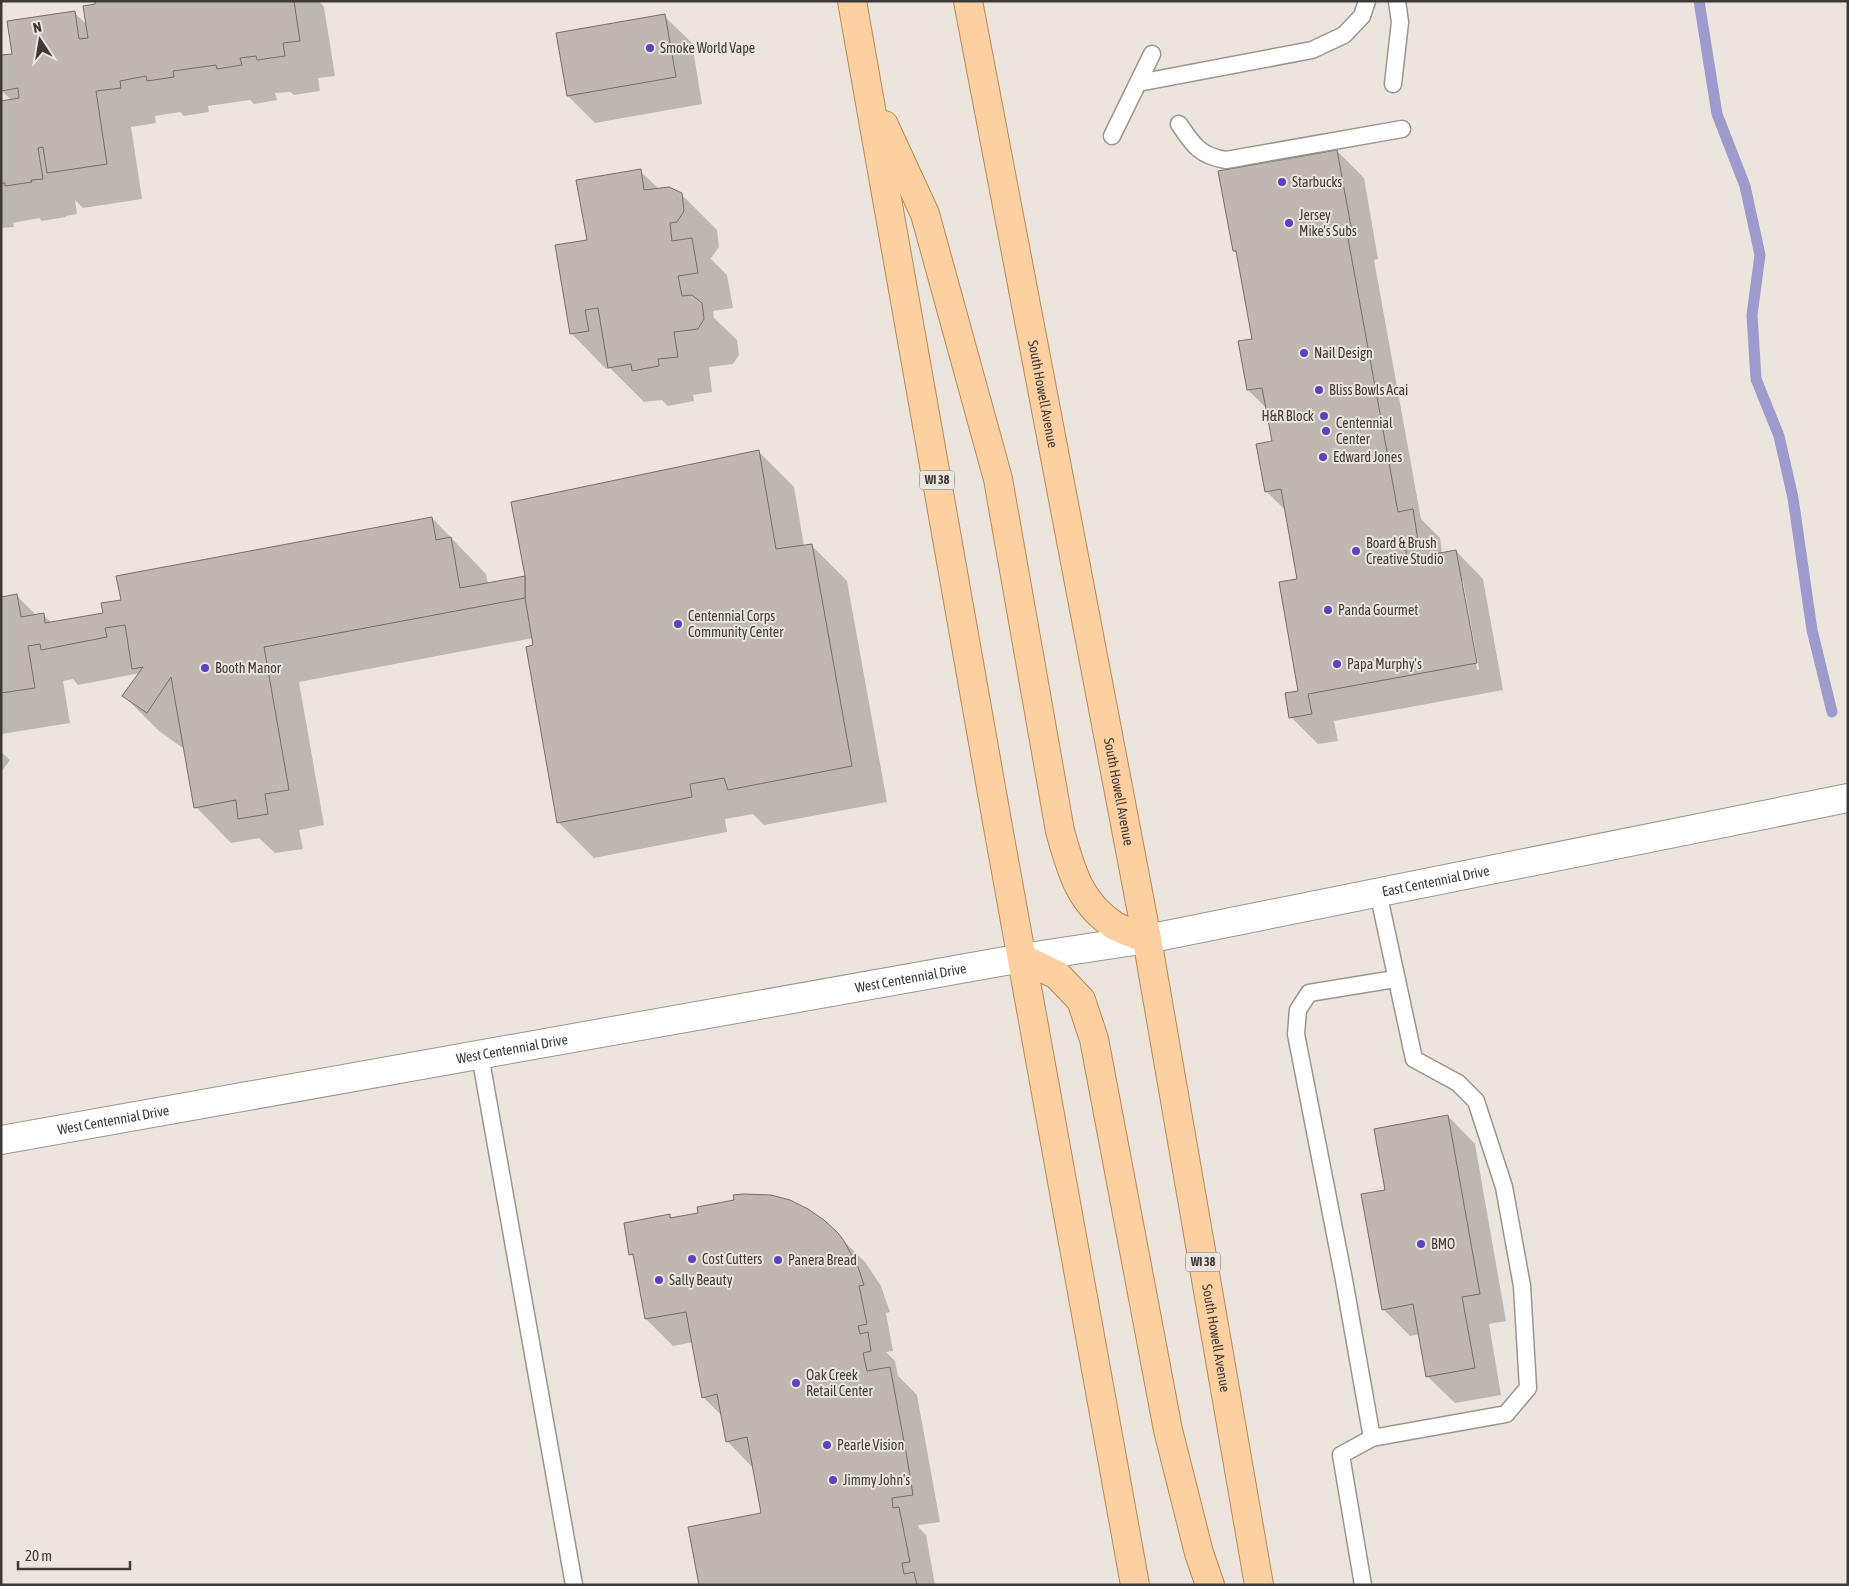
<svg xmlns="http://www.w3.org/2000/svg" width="1849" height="1586" font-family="'Asap Condensed',sans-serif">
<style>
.shadow{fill:#0003;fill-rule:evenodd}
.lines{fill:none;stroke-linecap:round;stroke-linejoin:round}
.stream{stroke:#9d9bcd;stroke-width:11}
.building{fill:#bfb8b1;stroke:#756e68}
.lane-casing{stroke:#9c958f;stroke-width:19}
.street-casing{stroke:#9c958f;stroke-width:30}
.primary-casing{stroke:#b88754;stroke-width:30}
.lane{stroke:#fff;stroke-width:16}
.street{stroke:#fff;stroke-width:28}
.primary{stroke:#fdd0a1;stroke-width:28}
.poi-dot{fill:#5a44bd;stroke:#ece5de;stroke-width:2}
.labels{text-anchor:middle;stroke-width:4;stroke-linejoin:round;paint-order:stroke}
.shield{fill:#ece5de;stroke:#726d6a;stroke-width:1}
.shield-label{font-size:12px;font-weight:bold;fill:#3d3a38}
.poi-label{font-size:14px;fill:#3d3a38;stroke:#ece5de;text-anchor:start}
.street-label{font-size:14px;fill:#3d3a38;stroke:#ece5de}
</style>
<rect width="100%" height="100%" fill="#ece5de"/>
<g class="shadow">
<path d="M 96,1 L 319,1 L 324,7 L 335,76 L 318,78 L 320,91 L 294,95 L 290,92 L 275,93 L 277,100 L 254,104 L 250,100 L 208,106 L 209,112 L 184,116 L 180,112 L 155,116 L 156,123 L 131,127 L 142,199 L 83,208 L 75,200 L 77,214 L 66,216 L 66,217 L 42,221 L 39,218 L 13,223 L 14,227 L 1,228 L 1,102 L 12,101 L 1,90 L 14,55 L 75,13 L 88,26 L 97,5 Z"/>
<path d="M 664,16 L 692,43 L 702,104 L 595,123 L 568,96 Z"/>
<path d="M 1337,151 L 1364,178 L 1378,259 L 1374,260 L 1421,519 L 1440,538 L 1442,554 L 1456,551 L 1483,579 L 1503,690 L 1334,721 L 1338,741 L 1318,744 L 1291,717 L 1299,692 L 1298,580 L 1286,511 L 1266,491 L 1273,442 L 1267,409 L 1248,390 L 1253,340 L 1239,255 L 1234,251 ZM 1461,581 L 1463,581 L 1479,669 L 1477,670 Z"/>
<path d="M 640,171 L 659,189 L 681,194 L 717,230 L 719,247 L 712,257 L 710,258 L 727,275 L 733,308 L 713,311 L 714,318 L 737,340 L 739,355 L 733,364 L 709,367 L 712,392 L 693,395 L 694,401 L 668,406 L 662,400 L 644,402 L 610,368 L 606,369 L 571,333 L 588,241 Z"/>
<path d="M 758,451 L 794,487 L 804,546 L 811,545 L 847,581 L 887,802 L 764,825 L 753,814 L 725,819 L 727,832 L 594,858 L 558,822 L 533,638 L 299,682 L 324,825 L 299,830 L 303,849 L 275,853 L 259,838 L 231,843 L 196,807 L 185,746 L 183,748 L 159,731 L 124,696 L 140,673 L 78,685 L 73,679 L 63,681 L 70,723 L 1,734 L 1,598 L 16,595 L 37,616 L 43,615 L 52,623 L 104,614 L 122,601 L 432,518 L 486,574 L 488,584 L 526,577 Z"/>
<path d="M 1,752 L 10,760 L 1,772 Z"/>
<path d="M 1448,1116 L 1475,1144 L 1506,1321 L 1489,1324 L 1501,1395 L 1455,1403 L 1427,1376 L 1420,1334 L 1410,1336 L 1383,1309 L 1387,1191 Z"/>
<path d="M 670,1216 L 672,1218 L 823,1221 L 865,1262 L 881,1286 L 890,1312 L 886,1313 L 893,1351 L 886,1352 L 895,1361 L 898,1376 L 917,1395 L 940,1522 L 918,1525 L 919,1528 L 926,1535 L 935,1585 L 700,1585 L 763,1514 L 754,1469 L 727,1441 L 722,1416 L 703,1397 L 693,1342 L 673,1346 L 646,1319 L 635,1258 L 631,1254 Z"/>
</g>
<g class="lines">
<path class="stream" d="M 1699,1 L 1717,114 L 1745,186 L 1760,255 L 1752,315 L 1756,379 L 1779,436 L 1793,498 L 1812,630 L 1832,712"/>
</g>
<g class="building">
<path d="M 95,1 L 294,1 L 300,41 L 283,43 L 285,56 L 257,60 L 256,56 L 240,58 L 242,65 L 217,69 L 216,65 L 173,71 L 174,77 L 147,81 L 146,76 L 120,81 L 121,88 L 96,91 L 107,164 L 47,173 L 43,147 L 38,148 L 43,179 L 31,180 L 32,182 L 5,186 L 5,183 L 1,183 L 1,101 L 19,98 L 18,88 L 1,91 L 1,55 L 12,54 L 7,21 L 75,11 L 79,39 L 88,38 L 83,6 L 95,4 Z"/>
<path d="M 665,14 L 676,77 L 567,96 L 556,33 Z"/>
<path d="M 1337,150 L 1352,232 L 1347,233 L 1398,512 L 1413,509 L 1419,547 L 1406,549 L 1407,559 L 1456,550 L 1477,663 L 1308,694 L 1312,714 L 1289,718 L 1285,693 L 1298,691 L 1279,582 L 1297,579 L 1281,489 L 1265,492 L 1256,444 L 1272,441 L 1262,388 L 1247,390 L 1238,341 L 1252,339 L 1236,251 L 1233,251 L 1218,171 Z"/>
<path d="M 641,169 L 644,190 L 669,187 L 682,193 L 684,211 L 677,222 L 670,223 L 672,241 L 692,238 L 698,273 L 678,276 L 682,296 L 692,295 L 702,303 L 704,319 L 698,329 L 674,332 L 678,357 L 658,359 L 659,366 L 632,371 L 631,364 L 608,368 L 598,308 L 585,310 L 589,331 L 570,334 L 555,245 L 587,240 L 576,180 Z"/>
<path d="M 759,450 L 776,549 L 812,544 L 852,766 L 728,790 L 724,778 L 690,784 L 692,797 L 557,823 L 526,647 L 533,645 L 525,598 L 525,576 L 511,502 Z"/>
<path d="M 432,517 L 436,540 L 451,537 L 460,588 L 525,576 L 525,598 L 264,647 L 289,790 L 265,794 L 268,814 L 238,819 L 236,800 L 194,808 L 171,677 L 147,713 L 122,696 L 143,667 L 132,669 L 125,625 L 105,628 L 107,637 L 41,650 L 40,644 L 28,646 L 35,688 L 1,693 L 1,597 L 17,594 L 21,617 L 44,613 L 45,623 L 103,613 L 101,603 L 121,600 L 116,576 Z"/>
<path d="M 1448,1115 L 1480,1294 L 1462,1297 L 1475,1368 L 1426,1377 L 1413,1304 L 1382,1310 L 1361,1194 L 1385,1190 L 1374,1129 Z"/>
<path d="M 743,1194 L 771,1195 L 790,1200 L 808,1209 L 824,1220 L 838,1233 L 844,1241 L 858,1267 L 864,1285 L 859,1286 L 867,1324 L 858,1326 L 860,1334 L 868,1332 L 871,1351 L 863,1353 L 867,1371 L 890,1367 L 906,1452 L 913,1495 L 892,1498 L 893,1508 L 899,1507 L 910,1562 L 902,1563 L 904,1574 L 914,1572 L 917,1585 L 699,1585 L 688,1527 L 761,1513 L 747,1437 L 726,1442 L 717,1394 L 702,1398 L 686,1312 L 645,1319 L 633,1254 L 629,1255 L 624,1223 L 670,1214 L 670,1218 L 698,1213 L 697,1207 L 734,1200 L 733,1195 Z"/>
</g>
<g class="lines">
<defs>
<g id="lane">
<path d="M 1138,83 L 1312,50 L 1344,35 L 1362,16 L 1367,1"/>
<path d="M 1393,84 L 1400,22 L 1397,1"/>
<path d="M 1179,124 C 1193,145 1200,156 1226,160 L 1402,129"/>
<path d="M 1112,136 L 1152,54"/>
<path d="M 1378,892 L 1414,1059 L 1458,1083 L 1476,1101 L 1504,1187 L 1522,1286 L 1528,1388 L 1506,1414 L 1372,1438 L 1344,1280 L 1296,1034 L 1298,1010 L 1309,993 L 1395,979"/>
<path d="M 480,1055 L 574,1585"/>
<path d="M 1363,1585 L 1341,1455 L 1372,1438"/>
</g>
<g id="street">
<path id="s1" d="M 1,1140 L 1022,958 L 1147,939 L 1848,798"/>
</g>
<g id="primary">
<path d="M 852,1 L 998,827 L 1135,1585"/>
<path id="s2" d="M 968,1 L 1147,939 L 1259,1585"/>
<path d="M 884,125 L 925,214 L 998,479 L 1060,831 C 1071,870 1079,903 1115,926 C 1125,931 1137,935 1147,939"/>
<path d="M 1022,958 L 1057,975 L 1081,1000 L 1094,1039 L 1168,1430 L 1199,1553 L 1210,1585"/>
</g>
</defs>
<use href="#lane" class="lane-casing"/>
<use href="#street" class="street-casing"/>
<use href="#primary" class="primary-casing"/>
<use href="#lane" class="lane"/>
<use href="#street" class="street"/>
<use href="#primary" class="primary"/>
</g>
<g class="poi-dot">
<circle cx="650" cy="48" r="5"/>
<circle cx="1282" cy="182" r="5"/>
<circle cx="1289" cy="223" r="5"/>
<circle cx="1304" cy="353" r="5"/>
<circle cx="1319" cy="390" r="5"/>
<circle cx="1324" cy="416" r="5"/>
<circle cx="1326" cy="431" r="5"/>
<circle cx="1323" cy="457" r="5"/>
<circle cx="1356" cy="551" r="5"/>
<circle cx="1328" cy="610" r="5"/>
<circle cx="678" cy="624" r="5"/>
<circle cx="1337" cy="664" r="5"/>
<circle cx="205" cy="668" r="5"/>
<circle cx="1421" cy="1244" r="5"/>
<circle cx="692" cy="1259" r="5"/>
<circle cx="778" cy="1260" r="5"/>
<circle cx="659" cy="1280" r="5"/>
<circle cx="796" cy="1383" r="5"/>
<circle cx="827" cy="1445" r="5"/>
<circle cx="833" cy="1480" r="5"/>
</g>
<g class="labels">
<g class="shield">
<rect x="919.5" y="470.5" width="35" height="19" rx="4"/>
<rect x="1185.5" y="1252.5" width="35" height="19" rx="4"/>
</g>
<g class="shield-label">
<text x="937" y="484">WI 38</text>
<text x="1203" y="1266">WI 38</text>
</g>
<g class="poi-label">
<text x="660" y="53">Smoke World Vape</text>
<text x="1292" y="187">Starbucks</text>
<text x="1299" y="220">Jersey<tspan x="1299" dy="16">Mike's Subs</tspan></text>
<text x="1314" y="358">Nail Design</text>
<text x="1329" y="395">Bliss Bowls Acai</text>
<text x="1314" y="421" text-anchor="end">H&amp;R Block</text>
<text x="1336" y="428">Centennial<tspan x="1336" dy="16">Center</tspan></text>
<text x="1333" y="462">Edward Jones</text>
<text x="1366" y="548">Board &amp; Brush<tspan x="1366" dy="16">Creative Studio</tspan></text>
<text x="1338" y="615">Panda Gourmet</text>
<text x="688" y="621">Centennial Corps<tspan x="688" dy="16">Community Center</tspan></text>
<text x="1347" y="669">Papa Murphy's</text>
<text x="215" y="673">Booth Manor</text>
<text x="1431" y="1249">BMO</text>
<text x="702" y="1264">Cost Cutters</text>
<text x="788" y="1265">Panera Bread</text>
<text x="669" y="1285">Sally Beauty</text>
<text x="806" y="1380">Oak Creek<tspan x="806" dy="16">Retail Center</tspan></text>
<text x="837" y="1450">Pearle Vision</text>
<text x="843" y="1485">Jimmy John's</text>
</g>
<g class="street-label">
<text dy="5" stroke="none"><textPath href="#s2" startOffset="400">South Howell Avenue</textPath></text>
<text dy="5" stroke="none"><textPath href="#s2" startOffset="805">South Howell Avenue</textPath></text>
<text dy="5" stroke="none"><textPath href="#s1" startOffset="1458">East Centennial Drive</textPath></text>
<text dy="5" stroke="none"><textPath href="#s1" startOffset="924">West Centennial Drive</textPath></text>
<text dy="5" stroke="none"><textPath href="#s1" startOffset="519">West Centennial Drive</textPath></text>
<text dy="5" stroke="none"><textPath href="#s1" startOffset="114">West Centennial Drive</textPath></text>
<text dy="5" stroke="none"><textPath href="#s2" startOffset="1360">South Howell Avenue</textPath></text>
</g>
</g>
<rect width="1849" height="1586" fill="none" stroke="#3d3a38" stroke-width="5"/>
<g transform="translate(40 40) rotate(348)" stroke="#ece5de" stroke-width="4" paint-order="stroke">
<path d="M0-4L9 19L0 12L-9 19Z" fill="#3d3a38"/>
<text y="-8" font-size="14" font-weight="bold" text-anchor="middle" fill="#3d3a38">N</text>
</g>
<path d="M18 1561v8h112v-8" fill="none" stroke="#3d3a38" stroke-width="2.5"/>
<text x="25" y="1561" font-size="15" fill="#3d3a38" stroke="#ece5de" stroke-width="4" paint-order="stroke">20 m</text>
</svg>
